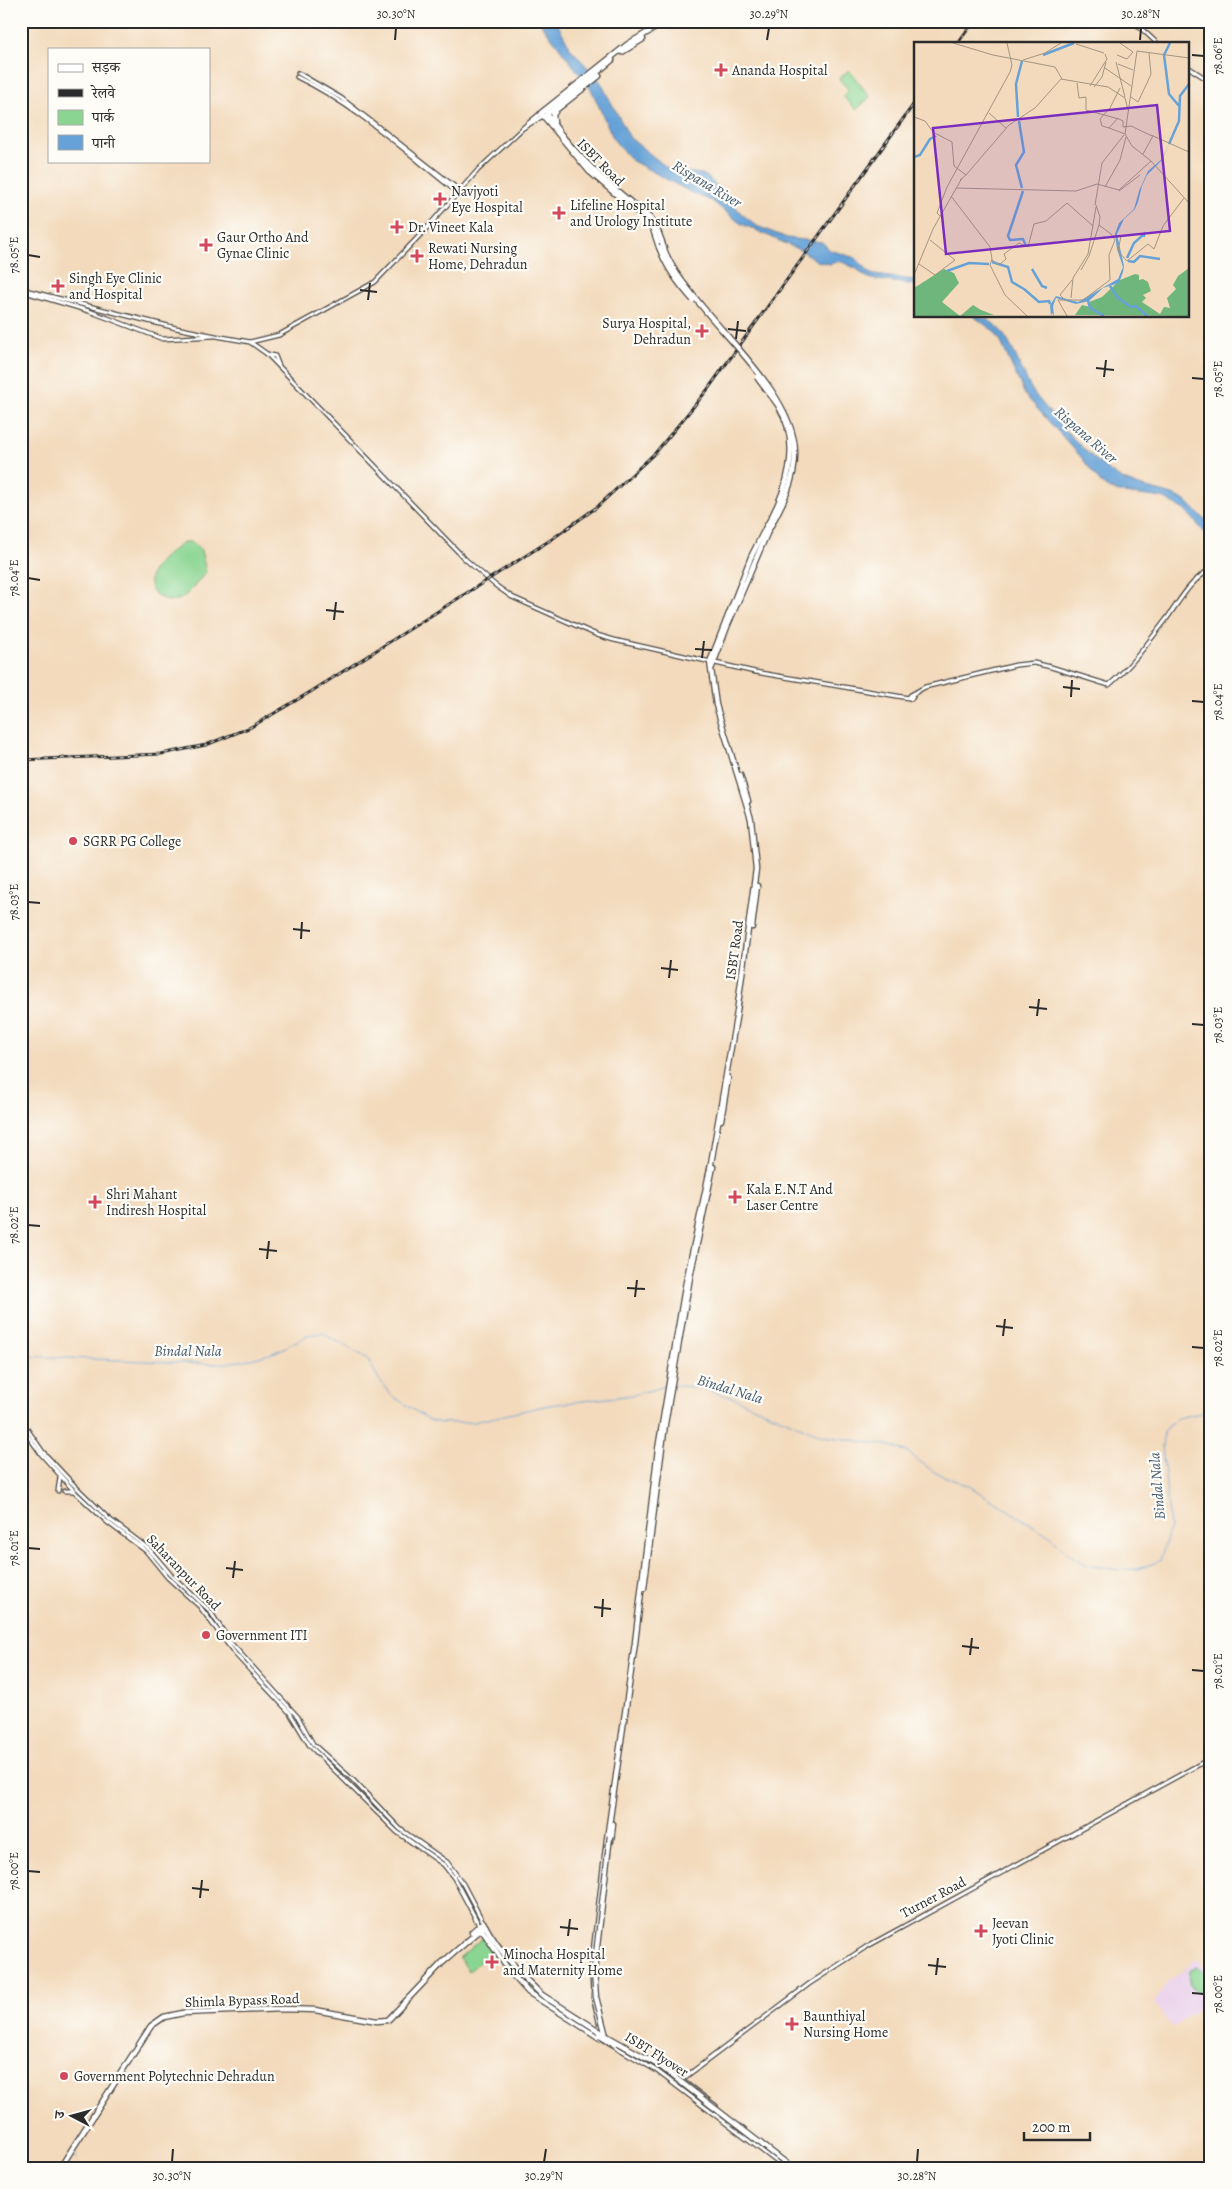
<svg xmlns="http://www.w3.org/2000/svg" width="1232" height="2189" font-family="Alegreya,'Noto Serif Devanagari',serif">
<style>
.built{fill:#ead1ec}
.green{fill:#8ad592;stroke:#5a805e}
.water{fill:#66a2d7;stroke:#486681}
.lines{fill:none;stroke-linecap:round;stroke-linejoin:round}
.stream{stroke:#66a2d7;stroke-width:1}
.major-casing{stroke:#494541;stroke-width:5.5}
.highway-casing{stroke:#494541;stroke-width:7}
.major{stroke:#fff;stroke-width:3}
.highway{stroke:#fff;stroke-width:4.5}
.rail-casing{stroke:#2b2b2b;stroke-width:3}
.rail{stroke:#fdfcf7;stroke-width:1;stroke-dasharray:4;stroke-linecap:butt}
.highway-bridge-casing{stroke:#494541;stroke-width:7;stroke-linecap:butt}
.highway-bridge{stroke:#fff;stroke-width:4.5}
.ticks{fill:none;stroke:#2b2b2b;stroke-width:2}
.poi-dot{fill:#d1495b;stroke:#fdfcf7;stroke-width:2}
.labels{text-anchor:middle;stroke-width:4.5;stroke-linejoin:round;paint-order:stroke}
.poi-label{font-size:14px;fill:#2b2b2b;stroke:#fdfcf7;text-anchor:start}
.street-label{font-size:14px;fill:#2b2b2b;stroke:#fdfcf7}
.water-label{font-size:15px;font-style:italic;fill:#435b70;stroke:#fdfcf7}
.inset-river{fill:none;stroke:#66a2d7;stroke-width:2.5}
.inset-road{fill:none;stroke:#a39482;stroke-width:1}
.view{fill:#7b2cbf;fill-opacity:0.15;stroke:#7b2cbf;stroke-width:2.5}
.inset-edge{fill:none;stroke:#2b2b2b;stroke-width:2.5}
.neatline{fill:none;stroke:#2b2b2b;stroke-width:2}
.ticks-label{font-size:12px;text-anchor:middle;fill:#2b2b2b}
</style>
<rect width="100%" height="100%" fill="#fdfcf7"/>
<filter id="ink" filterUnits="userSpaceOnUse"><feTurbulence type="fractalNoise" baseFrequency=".02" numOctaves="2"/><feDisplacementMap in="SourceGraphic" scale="10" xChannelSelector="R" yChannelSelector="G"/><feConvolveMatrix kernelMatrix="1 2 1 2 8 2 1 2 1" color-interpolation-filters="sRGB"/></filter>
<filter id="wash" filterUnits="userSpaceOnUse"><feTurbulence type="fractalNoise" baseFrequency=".0096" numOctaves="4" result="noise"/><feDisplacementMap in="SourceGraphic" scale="20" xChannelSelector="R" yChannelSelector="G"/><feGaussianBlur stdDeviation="1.12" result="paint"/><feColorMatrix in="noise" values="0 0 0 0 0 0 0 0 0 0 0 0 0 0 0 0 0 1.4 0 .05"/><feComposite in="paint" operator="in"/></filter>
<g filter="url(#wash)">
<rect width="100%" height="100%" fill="#f3dabc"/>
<path class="built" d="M 1198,1959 L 1205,1969 L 1211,1966 L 1211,1999 L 1173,2027 L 1154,2003 L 1169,1981 Z"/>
<g class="green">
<path d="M 849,70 L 870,97 L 856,110 L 843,96 L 849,90 L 839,79 Z"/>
<path d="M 184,542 L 191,542 L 201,550 L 206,572 C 199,580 191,592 182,598 C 167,607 144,593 151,575 C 156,562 173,550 184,542 Z"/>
<path d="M 483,1937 L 492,1952 L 469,1971 L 459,1958 Z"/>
<path d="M 1197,1967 C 1207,1973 1211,1978 1211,1990 L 1205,1995 L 1196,1992 L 1188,1983 L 1189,1971 Z"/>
</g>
<g class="water">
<path d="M 539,21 L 556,21 L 571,49 L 600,81 L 630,138 L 670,170 L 702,174 L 709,178 L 742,214 L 757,226 L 787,238 L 822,242 L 830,250 L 856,258 L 869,273 L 874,275 L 916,280 L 916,285 L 871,279 L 863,275 L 857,269 L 840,261 L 830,264 L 817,261 L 802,251 L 740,223 L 712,201 L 694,194 L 631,160 L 614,140 L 591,89 Z"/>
<path d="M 973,316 C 1008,316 1018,370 1034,393 C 1055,420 1099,471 1131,483 C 1148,490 1166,491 1182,499 C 1191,503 1199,517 1211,523 L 1211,536 L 1205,533 L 1186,511 L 1163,498 L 1123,493 L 1109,489 L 1100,482 L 1081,457 L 1025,395 L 1000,340 L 994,331 Z"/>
</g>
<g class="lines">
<g class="stream">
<path d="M 21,1356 L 216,1364 C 236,1362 256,1359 275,1352 C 290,1346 306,1333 322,1333 L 367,1358 L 380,1381 L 391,1395 L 429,1420 L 441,1423 L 474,1422 L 549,1405 L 633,1395 L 666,1386"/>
<path d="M 672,1385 L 700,1388 L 734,1398 L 823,1436 L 887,1445 L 905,1451 L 936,1473 L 969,1486 L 1050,1536 L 1070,1555 L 1087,1565 L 1118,1570 L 1138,1569 L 1160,1561 L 1170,1527 L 1162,1446 L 1164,1431 L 1177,1418 L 1211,1411"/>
<path d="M 76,2155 L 77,2168"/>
</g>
</g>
</g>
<g filter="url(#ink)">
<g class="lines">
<defs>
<g id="major">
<path d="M 1133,21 L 1158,44"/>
<path d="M 1188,67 L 1211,82"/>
<path d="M 298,73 L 341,98 L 459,190"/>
<path d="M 297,77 C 356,105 406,152 457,192"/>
<path d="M 523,128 L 543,116"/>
<path d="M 21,289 L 176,328 L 216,336 L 250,342 L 279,335 L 375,282 L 425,230 L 478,170 L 525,126 L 541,113"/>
<path d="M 25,292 L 89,311 L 163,339 L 213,336"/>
<path d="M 250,342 L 267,354 L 275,356 L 279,366"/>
<path d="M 267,354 L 465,559 L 495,585 L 512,597 L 597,635 L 614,640 L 755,672 L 909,698"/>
<path d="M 911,695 L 925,687 L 1016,665 L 1034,663 L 1051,667 L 1109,685 C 1130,667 1148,643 1165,621 C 1180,601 1188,582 1211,569"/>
<path d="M 911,695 L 913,697 L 911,699 L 909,697 Z"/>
<path d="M 21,1420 L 43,1452 L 73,1484 L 109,1519 L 149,1549 L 171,1575 L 210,1611 L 230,1642 L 298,1717 L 313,1744 L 353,1780 L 400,1829 L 447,1862 L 463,1884 L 483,1922"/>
<path d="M 21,1426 L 41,1454 L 76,1493 L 107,1522 L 146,1551 L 168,1578 L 200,1607 L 236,1655 L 290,1713 L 310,1746 L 397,1832 L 444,1865 L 454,1878 L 479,1925"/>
<path d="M 58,1491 L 60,1477"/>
<path d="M 64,1491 L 74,1491"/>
<path d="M 604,2040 L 657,2071 L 785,2168"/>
<path d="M 671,2072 L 716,2106"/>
<path d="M 676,2084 L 809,1984 L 866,1947 L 1211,1758"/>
</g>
<g id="highway">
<path d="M 665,26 L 673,21"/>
<path d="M 622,52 L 643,39"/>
<path d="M 545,110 C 567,151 614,189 650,218 L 656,226 L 662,242"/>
<path d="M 547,114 L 612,60"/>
<path d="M 554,122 L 553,115 L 556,110 L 599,76"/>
<path d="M 659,247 L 653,229 L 646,220 L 589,171 L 541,113 L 628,44 L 667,21"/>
<path d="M 712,667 L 727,627 L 768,531"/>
<path d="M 740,775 L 748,801"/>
<path d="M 752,927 L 757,886"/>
<path d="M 721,1120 L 728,1078"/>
<path d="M 644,1588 L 665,1424 L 690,1277 L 713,1167"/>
<path d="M 611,1841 L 613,1824"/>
<path d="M 480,1927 L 510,1972 L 528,1992 L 600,2038"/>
<path d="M 472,1932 L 483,1922 C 493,1941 504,1955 518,1970"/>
<path d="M 602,2031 L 594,1998 L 592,1966 L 607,1839 L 635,1643 L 658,1449 L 685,1287 L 710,1169 L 737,1012 L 756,869 L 751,819 L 716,705 L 710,662 L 751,557 L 765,529"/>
<path d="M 786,2163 L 794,2168"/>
<path d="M 60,2168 L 151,2026 L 164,2017 L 183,2013 L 283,2009 L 315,2010 L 377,2021 L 388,2020 L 442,1963 L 485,1926"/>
</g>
</defs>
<use href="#major" class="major-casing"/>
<use href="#highway" class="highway-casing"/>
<use href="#major" class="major"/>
<use href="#highway" class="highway"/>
<defs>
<g id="rail">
<path d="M 957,44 L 974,21"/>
<path d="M 21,760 L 161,754 L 206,745 L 251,727 L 312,691 L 552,539 L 597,507 L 656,452 L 708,389 L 916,101"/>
</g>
</defs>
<use href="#rail" class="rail-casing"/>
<use href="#rail" class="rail"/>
<defs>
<g id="highway-bridge">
<path d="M 662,243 C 669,267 684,284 700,304 C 731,343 794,400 795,452 C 796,480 781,507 768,531"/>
<path d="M 659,247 C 667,268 678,283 693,300"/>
<path d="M 757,377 C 763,386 771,395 778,405 C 803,444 787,492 765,529"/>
<path d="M 515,1969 L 542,1995 L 610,2038 L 660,2066 L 786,2163"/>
<path d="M 600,2035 L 615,2044"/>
<path d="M 606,2036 L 596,1997 L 594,1972 L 610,1836"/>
</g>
</defs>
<use href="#highway-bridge" class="highway-bridge-casing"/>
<use href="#highway-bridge" class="highway-bridge"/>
</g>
</g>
<path class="ticks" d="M 395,40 L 396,28M 767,40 L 769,28M 1140,40 L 1141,28M 1192,55 L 1204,56M 28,255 L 40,257M 360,290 L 377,292M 368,300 L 370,283M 728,329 L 746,331M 736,339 L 738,321M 1096,368 L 1114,370M 1104,377 L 1106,360M 1192,378 L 1204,379M 28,578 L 40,580M 326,610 L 344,612M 334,620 L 336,602M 695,649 L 712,650M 702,658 L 704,641M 1063,687 L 1080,689M 1071,697 L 1072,680M 1192,701 L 1204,702M 28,902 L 40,903M 293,929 L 310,931M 301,939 L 302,922M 661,968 L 678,970M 669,978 L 671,960M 1029,1007 L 1047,1009M 1037,1016 L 1039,999M 1192,1024 L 1204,1025M 28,1225 L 40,1226M 259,1249 L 277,1251M 267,1259 L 269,1241M 627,1288 L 645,1289M 635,1297 L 637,1280M 996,1326 L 1013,1328M 1003,1336 L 1005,1319M 1192,1347 L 1204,1348M 28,1548 L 40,1549M 226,1568 L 243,1570M 233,1578 L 235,1561M 594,1607 L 611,1609M 602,1617 L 603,1599M 962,1646 L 979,1648M 970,1655 L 972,1638M 1192,1670 L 1204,1671M 28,1871 L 40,1872M 192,1888 L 209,1890M 200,1898 L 202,1880M 560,1927 L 578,1929M 568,1936 L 570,1919M 928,1965 L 946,1967M 936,1975 L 938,1958M 1192,1993 L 1204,1994M 172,2162 L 173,2149M 544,2162 L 546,2149M 917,2162 L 918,2149"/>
<g class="poi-dot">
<path d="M718.5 62.5h5v5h5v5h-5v5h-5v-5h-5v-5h5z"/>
<path d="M437.5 191.5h5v5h5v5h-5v5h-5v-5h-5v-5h5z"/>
<path d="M556.5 205.5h5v5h5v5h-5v5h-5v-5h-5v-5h5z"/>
<path d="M394.5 219.5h5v5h5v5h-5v5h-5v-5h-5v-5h5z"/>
<path d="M203.5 237.5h5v5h5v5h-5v5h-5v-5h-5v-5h5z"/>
<path d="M414.5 248.5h5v5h5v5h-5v5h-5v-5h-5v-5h5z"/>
<path d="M55.5 278.5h5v5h5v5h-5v5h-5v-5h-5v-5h5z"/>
<path d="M699.5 323.5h5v5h5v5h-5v5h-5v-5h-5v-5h5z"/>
<circle cx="73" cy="841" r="5"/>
<path d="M732.5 1189.5h5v5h5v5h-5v5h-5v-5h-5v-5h5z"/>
<path d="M92.5 1194.5h5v5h5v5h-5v5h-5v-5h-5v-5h5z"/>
<circle cx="206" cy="1635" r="5"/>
<path d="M978.5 1923.5h5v5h5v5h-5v5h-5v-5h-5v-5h5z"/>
<path d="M489.5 1954.5h5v5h5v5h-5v5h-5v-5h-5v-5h5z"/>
<path d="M789.5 2016.5h5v5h5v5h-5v5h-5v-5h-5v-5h5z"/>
<circle cx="64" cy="2076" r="5"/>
</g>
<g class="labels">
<g class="poi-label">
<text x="732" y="75">Ananda Hospital</text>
<text x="451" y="196">Navjyoti<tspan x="451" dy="16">Eye Hospital</tspan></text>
<text x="570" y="210">Lifeline Hospital<tspan x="570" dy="16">and Urology Institute</tspan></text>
<text x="408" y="232">Dr. Vineet Kala</text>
<text x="217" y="242">Gaur Ortho And<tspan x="217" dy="16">Gynae Clinic</tspan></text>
<text x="428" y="253">Rewati Nursing<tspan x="428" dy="16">Home, Dehradun</tspan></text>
<text x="69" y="283">Singh Eye Clinic<tspan x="69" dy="16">and Hospital</tspan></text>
<text x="691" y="328" text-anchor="end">Surya Hospital,<tspan x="691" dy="16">Dehradun</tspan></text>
<text x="83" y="846">SGRR PG College</text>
<text x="746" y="1194">Kala E.N.T And<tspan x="746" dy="16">Laser Centre</tspan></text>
<text x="106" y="1199">Shri Mahant<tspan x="106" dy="16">Indiresh Hospital</tspan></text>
<text x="216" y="1640">Government ITI</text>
<text x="992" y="1928">Jeevan<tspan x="992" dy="16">Jyoti Clinic</tspan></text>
<text x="503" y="1959">Minocha Hospital<tspan x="503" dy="16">and Maternity Home</tspan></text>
<text x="803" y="2021">Baunthiyal<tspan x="803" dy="16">Nursing Home</tspan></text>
<text x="74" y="2081">Government Polytechnic Dehradun</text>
</g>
<g class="street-label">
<text transform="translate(601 162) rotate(45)" y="5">ISBT Road</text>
<text transform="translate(734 950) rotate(-82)" y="5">ISBT Road</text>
<text transform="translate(184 1572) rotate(46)" y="5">Saharanpur Road</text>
<text transform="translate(933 1897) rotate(-28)" y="5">Turner Road</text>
<text transform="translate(242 2000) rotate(-2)" y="5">Shimla Bypass Road</text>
<text transform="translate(657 2054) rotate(32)" y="5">ISBT Flyover</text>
</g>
<g class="water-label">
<text transform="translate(707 184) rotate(31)" y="5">Rispana River</text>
<text transform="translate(1086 435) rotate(41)" y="5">Rispana River</text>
<text x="188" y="1356">Bindal Nala</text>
<text transform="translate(730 1389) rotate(17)" y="5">Bindal Nala</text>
<text transform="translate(1157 1486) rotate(-95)" y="5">Bindal Nala</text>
</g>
</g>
<g transform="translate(914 42)">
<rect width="275" height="275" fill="#f3dabc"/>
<path d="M 275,226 L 275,274 L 161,273 L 168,263 L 176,265 L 175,260 L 188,255 L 206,238 L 221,232 L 225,233 L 225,238 L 229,237 L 234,240 L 237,249 L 229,253 L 232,256 L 228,260 L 246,272 L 250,265 L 256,266 L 253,256 L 262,247 L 259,243 L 264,234 ZM 30,227 L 40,231 L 45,241 L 28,260 L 46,274 L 0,274 L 0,246 ZM 59,263 L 67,268 L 80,273 L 46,274 Z" fill="#6fb67c"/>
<path d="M 256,100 L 248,118 L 233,133 L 228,144 L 224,160 L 221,167 L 210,177 L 203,192 L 210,224 L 209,230 L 205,241 L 189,246 L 175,259 L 162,262 L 142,256 L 139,264 L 140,274 L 138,271 L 137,274 L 136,263 L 142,254 L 164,260 L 204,237 L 209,225 L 203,207 L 201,192 L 205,181 L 220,167 L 225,149 L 234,129 L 248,117 Z" fill="#66a2d7"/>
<path class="inset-river" d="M 129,13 L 160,1M 255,52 L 250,13 L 256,1M 255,52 L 266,65M 104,75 L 102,42 L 108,19M 105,79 L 110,110 L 102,123 L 108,146M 255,102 L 265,79 L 266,54 L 275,42M 0,115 L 6,113 L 16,97 L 22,94M 109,149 L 94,194 L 96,198 L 109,197 L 112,204M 213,216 L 220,201 L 230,192 L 230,195M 214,219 L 220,220 L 226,214 L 246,217M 78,220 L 94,225 L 98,240 L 110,247M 118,227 L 128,244 L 133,246M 33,229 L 55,221 L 75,222M 196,244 L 204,256 L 217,265 L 222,264 L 233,274M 110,247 L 125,260 L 135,259 L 136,262M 174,259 L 176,266 L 190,274"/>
<path class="inset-road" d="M 39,1 L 79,13 L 141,25 L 148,37M 206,1 L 219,10M 162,2 L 190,11M 223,9 L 211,92 L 218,104 L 237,119M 223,9 L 275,16M 203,13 L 213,17 L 219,10M 109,18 L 131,11 L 147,1M 202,20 L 211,55M 204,22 L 219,28M 191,26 L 217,44M 163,41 L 165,56 L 172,55 L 172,68 L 205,77 L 209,79 L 209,85 L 217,84 L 238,94M 176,44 L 193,17 L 191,12M 180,45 L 188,35 L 192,20M 217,55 L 224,60 L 233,41 L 237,32 L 235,11M 194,68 L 186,77 L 188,84 L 195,86 L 204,76M 195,68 L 206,46M 75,71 L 92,86M 0,75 L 11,79 L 19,90 L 38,100 L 40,124M 195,86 L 211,92M 237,93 L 275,110M 229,112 L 239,94M 40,124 L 52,133 L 46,138M 52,133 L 95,83 L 121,66 L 147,37 L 194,45 L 211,56 L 214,68M 191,145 L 206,118 L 212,95M 42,146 L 162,149 L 183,142 L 205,148 L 237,119 L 275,161M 205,149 L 226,133M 37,154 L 76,205 L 78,217 L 76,223 L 91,253 L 113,274M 181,163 L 188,121 L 210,93M 26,174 L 23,171 L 33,145 L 96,30 L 98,23 L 93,1M 199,194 L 207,194 L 204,209 L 213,219 L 234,202 L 240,207 L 249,184 L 270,156M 78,218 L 85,223 L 92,217 L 90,212 L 105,201 L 114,205 L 120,182 L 132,179 L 153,161 L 179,184M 5,222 L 21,233 L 41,218 L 16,198M 167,228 L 175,214 L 185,183M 0,233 L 19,187 L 48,136M 149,256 L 146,253 L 158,238M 157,256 L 159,236 L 174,212 L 182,165M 153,274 L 144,258 L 169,258 L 196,238 L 195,213 L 201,198 L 197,192 L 185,183 L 186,175 L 182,163"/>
<path class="view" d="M 243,63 L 256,189 L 32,212 L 19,86 Z"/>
<rect width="275" height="275" class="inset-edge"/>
</g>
<rect width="1232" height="2189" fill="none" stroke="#fdfcf7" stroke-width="55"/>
<rect x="48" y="48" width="162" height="115" fill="#fdfcf7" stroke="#a9a8a5"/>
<rect x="58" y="64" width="25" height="8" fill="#ffffff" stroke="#a9a8a5"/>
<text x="92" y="72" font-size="15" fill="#2b2b2b">सड़क</text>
<rect x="58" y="89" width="25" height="8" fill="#2b2b2b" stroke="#a9a8a5"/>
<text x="92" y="98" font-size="15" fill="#2b2b2b">रेलवे</text>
<rect x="58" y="110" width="25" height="15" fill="#8ad592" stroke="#a9a8a5"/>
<text x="92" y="122" font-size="15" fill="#2b2b2b">पार्क</text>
<rect x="58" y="135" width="25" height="15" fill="#66a2d7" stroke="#a9a8a5"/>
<text x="92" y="148" font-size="15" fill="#2b2b2b">पानी</text>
<g transform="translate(72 2116) rotate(276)" stroke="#fdfcf7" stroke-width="4" paint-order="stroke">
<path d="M0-4L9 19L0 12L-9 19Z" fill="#2b2b2b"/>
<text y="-8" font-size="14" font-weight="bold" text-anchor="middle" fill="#2b2b2b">उ</text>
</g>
<path d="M1024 2132v8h66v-8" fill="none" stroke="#2b2b2b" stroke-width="2.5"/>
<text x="1032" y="2132" font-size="15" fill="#2b2b2b" stroke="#fdfcf7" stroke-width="4" paint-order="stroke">200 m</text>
<rect x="28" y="28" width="1176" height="2134" class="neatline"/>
<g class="ticks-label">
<text x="396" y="18">30.30°N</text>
<text x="769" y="18">30.29°N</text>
<text x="1141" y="18">30.28°N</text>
<text transform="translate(1218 56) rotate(-90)" y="4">78.06°E</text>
<text transform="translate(14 255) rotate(-90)" y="4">78.05°E</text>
<text transform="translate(1218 379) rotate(-90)" y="4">78.05°E</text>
<text transform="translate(14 578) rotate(-90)" y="4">78.04°E</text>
<text transform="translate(1218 702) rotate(-90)" y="4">78.04°E</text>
<text transform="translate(14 902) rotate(-90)" y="4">78.03°E</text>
<text transform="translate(1218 1025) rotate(-90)" y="4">78.03°E</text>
<text transform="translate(14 1225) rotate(-90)" y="4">78.02°E</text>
<text transform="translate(1218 1348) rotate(-90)" y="4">78.02°E</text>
<text transform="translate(14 1548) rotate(-90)" y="4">78.01°E</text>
<text transform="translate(1218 1671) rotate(-90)" y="4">78.01°E</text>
<text transform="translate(14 1871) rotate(-90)" y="4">78.00°E</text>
<text transform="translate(1218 1994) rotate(-90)" y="4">78.00°E</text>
<text x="172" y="2180">30.30°N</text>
<text x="544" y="2180">30.29°N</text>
<text x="917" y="2180">30.28°N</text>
</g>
</svg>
